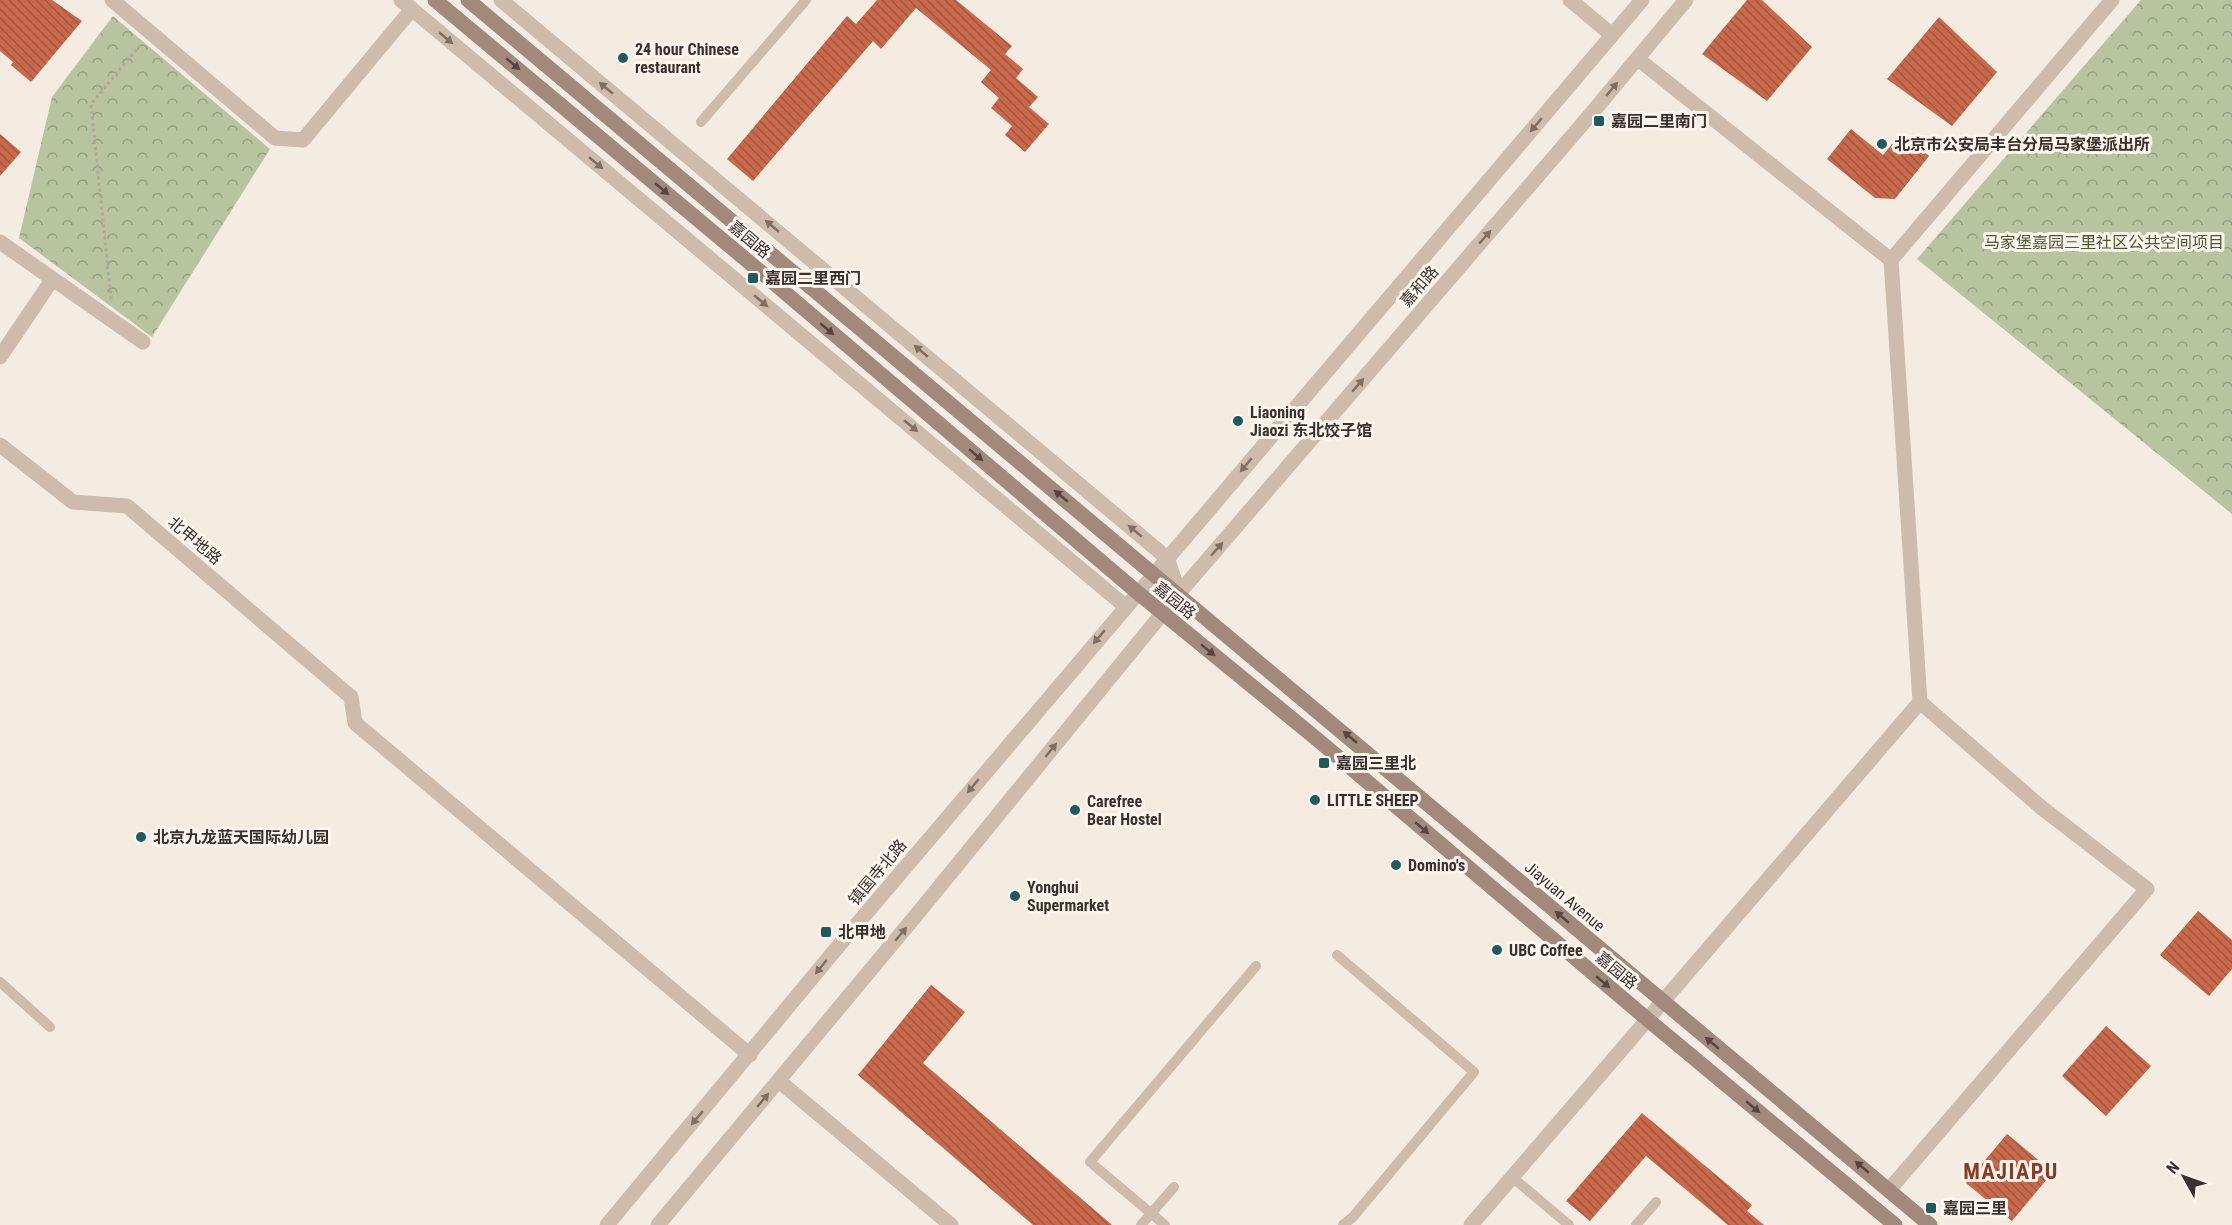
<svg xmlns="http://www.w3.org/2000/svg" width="2232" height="1225" font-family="'Roboto Condensed','Noto Sans SC',sans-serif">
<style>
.park{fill:url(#park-crowns)}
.building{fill:url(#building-back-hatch)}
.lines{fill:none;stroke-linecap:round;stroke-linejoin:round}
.path{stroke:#b9a596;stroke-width:3;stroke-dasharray:3 3;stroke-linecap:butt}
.service{stroke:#cdbbac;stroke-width:10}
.minor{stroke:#cdbbac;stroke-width:15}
.tertiary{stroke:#cdbbac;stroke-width:15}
.secondary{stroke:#a18a7d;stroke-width:15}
.oneway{fill:#7d6f65}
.oneway2{fill:#544640}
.poi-dot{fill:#1f5a5e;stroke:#fbf5ee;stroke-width:2}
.labels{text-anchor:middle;stroke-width:6;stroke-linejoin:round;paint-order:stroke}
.poi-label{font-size:16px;font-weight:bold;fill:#3b302b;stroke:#fbf5ee;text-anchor:start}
.street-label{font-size:16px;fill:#3b302b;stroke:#fbf5ee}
.park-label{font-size:16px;fill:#4a5a2e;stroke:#fbf5ee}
.district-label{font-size:22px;font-weight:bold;letter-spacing:1.5px;fill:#8c3b22;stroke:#fbf5ee}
</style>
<defs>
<pattern id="park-crowns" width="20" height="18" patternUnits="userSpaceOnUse" patternTransform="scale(1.5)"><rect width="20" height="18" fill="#b8c4a0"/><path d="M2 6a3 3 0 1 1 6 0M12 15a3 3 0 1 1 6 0" fill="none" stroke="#97a083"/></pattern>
<pattern id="building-back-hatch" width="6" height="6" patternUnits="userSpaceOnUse" patternTransform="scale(1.5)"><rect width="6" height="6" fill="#c8694b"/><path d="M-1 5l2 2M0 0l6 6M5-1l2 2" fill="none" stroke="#a4573f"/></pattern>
</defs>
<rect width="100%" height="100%" fill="#f4ebe1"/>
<g class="park">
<path d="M 2141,0 L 2232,0 L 2232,514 L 1917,259 Z"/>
<path d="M 113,16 L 270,149 L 152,337 L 19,238 L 52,97 Z"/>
</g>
<g class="building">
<path d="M 0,0 L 52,0 L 82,21 L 31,82 L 11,65 L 13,62 L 0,51 Z"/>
<path d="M 877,0 L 956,0 L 1012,46 L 1005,54 L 1023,69 L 1016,78 L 1038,97 L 1029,107 L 1049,124 L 1025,152 L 1005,135 L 1012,126 L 991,108 L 999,98 L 981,82 L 991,70 L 916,8 L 881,49 L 873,41 L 753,181 L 727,159 L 847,16 L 856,24 Z"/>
<path d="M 1747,0 L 1762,0 L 1812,47 L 1767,101 L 1702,54 Z"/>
<path d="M 1939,17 L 1997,72 L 1952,126 L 1887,79 Z"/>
<path d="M 1851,129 L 1883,155 L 1901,133 L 1929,156 L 1895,199 L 1875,198 L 1827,159 Z"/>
<path d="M 0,134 L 21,152 L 0,176 Z"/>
<path d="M 2198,911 L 2232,940 L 2232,969 L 2209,996 L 2160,955 Z"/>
<path d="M 931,985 L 965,1012 L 923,1063 L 1112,1225 L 1033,1225 L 858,1075 Z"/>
<path d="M 2106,1026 L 2151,1066 L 2106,1116 L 2062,1076 Z"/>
<path d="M 1642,1113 L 1752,1205 L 1747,1211 L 1764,1225 L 1728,1225 L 1646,1156 L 1590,1221 L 1566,1201 Z"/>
<path d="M 2007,1134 L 2053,1172 L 2012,1221 L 1966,1183 Z"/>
</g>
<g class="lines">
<path class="path" d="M 111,299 L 91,104 L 142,43"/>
<g class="service">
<path d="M 701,122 L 806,0"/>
<path d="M 1337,955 L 1474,1072 L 1353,1217 L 1343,1225"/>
<path d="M 0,982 L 50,1027"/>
<path d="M 1512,1177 L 1569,1225"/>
<path d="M 1141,1225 L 1174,1187"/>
<path d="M 1165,1225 L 1090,1162 L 1256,966"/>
<path d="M 1636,1225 L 1656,1202"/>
</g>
<g class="minor">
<path d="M 112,0 L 275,138 L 303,140 L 412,9"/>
<path d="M 1570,0 L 1612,35"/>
<path d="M 1638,59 L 1891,260"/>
<path d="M 0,242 L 143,342"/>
<path d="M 0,357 L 52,280"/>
<path d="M 0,445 L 73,502 L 127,506 L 351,697 L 355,723 L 750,1055"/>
<path d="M 779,1081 L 951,1225"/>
<path d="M 1889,1190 L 2147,889 L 2042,808 L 1920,702"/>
<path d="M 1471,1225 L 1920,702 L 1891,260 L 2112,0"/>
</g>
<g class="tertiary">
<path d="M 401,0 L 1125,606"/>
<path d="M 501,0 L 1167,558 L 1179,593"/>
<path d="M 607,1225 L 841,943 L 1642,0"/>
<path d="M 658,1225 L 918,913 L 1179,593 L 1591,114 L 1686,0"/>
</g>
<g class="secondary">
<path d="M 435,0 L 762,273 L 1137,592 L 1318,740 L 1647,1019 L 1895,1225"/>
<path d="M 468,0 L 1930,1225"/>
</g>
</g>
<defs><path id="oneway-solid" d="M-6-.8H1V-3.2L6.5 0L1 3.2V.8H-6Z" transform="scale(1.5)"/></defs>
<g class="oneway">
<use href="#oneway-solid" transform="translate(446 38) rotate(40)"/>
<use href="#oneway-solid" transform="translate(606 88) rotate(-140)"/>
<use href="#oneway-solid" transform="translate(1612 89) rotate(-50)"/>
<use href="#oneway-solid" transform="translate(1536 125) rotate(130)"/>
<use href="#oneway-solid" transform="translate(596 163) rotate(40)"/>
<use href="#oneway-solid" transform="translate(772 226) rotate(-140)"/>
<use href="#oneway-solid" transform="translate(1485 237) rotate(-49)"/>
<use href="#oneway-solid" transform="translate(761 301) rotate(40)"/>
<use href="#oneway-solid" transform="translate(921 351) rotate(-140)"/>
<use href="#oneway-solid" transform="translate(1358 385) rotate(-49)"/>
<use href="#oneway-solid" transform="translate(911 426) rotate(40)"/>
<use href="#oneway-solid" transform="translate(1246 465) rotate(130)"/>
<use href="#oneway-solid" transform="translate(1135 531) rotate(-140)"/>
<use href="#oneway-solid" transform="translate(1217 549) rotate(-49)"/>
<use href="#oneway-solid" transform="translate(1099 637) rotate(130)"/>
<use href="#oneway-solid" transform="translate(1051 750) rotate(-51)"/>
<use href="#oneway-solid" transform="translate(973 786) rotate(130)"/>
<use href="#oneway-solid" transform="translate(901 934) rotate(-50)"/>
<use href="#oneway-solid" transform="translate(821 967) rotate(129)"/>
<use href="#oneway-solid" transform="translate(763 1100) rotate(-50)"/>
<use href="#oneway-solid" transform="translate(697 1118) rotate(130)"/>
</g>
<g class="oneway2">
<use href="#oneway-solid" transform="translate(513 64) rotate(40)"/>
<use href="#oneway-solid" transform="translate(662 189) rotate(40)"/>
<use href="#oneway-solid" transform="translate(827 329) rotate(40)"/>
<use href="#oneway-solid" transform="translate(976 455) rotate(40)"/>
<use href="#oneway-solid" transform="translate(1061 496) rotate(-140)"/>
<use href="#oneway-solid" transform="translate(1208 650) rotate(39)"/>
<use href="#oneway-solid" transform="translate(1350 737) rotate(-140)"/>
<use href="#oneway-solid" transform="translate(1422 828) rotate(40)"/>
<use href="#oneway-solid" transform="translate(1562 917) rotate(-140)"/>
<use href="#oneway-solid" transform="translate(1603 982) rotate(40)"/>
<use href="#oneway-solid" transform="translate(1712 1043) rotate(-140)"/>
<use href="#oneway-solid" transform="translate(1753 1107) rotate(40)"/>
<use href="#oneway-solid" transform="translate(1862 1167) rotate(-140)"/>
</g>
<g class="poi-dot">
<circle cx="623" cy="58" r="6"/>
<rect x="1593" y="115" width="12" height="12" rx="3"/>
<circle cx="1882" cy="144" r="6"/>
<rect x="747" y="272" width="12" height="12" rx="3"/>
<circle cx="1238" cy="421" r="6"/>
<rect x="1318" y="757" width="12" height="12" rx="3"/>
<circle cx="1315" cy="800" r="6"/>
<circle cx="1075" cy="810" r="6"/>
<circle cx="141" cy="837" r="6"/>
<circle cx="1396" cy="865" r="6"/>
<circle cx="1015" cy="896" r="6"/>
<rect x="820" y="926" width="12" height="12" rx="3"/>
<circle cx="1497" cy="950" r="6"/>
<rect x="1925" y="1202" width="12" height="12" rx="3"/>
</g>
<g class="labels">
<g class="poi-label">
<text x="635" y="55">24 hour Chinese<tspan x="635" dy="18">restaurant</tspan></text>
<text x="1611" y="127">嘉园二里南门</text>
<text x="1894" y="150">北京市公安局丰台分局马家堡派出所</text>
<text x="765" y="284">嘉园二里西门</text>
<text x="1250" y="418">Liaoning<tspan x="1250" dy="18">Jiaozi 东北饺子馆</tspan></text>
<text x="1336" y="769">嘉园三里北</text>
<text x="1327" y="806">LITTLE SHEEP</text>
<text x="1087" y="807">Carefree<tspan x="1087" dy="18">Bear Hostel</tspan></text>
<text x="153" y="843">北京九龙蓝天国际幼儿园</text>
<text x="1408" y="871">Domino's</text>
<text x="1027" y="893">Yonghui<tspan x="1027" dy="18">Supermarket</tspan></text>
<text x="838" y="938">北甲地</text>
<text x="1509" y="956">UBC Coffee</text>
<text x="1943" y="1214">嘉园三里</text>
</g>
<g class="street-label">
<text transform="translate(750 239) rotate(40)" y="6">嘉园路</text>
<text transform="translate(1419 286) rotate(-49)" y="6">嘉和路</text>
<text transform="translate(195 540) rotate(40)" y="6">北甲地路</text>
<text transform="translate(1175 600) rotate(39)" y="6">嘉园路</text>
<text transform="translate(877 872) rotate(-50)" y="6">镇国寺北路</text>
<text transform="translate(1565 896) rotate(40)" y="6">Jiayuan Avenue</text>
<text transform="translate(1617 970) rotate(40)" y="6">嘉园路</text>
</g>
<g class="park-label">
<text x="2104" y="248">马家堡嘉园三里社区公共空间项目</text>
</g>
<g class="district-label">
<text x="2011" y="1179">MAJIAPU</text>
</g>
</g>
<g transform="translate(2184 1177) rotate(310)" stroke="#fbf5ee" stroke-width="4.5" paint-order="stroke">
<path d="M0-4.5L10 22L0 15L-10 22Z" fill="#3b302b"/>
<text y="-9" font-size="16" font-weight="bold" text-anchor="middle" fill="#3b302b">N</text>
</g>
</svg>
